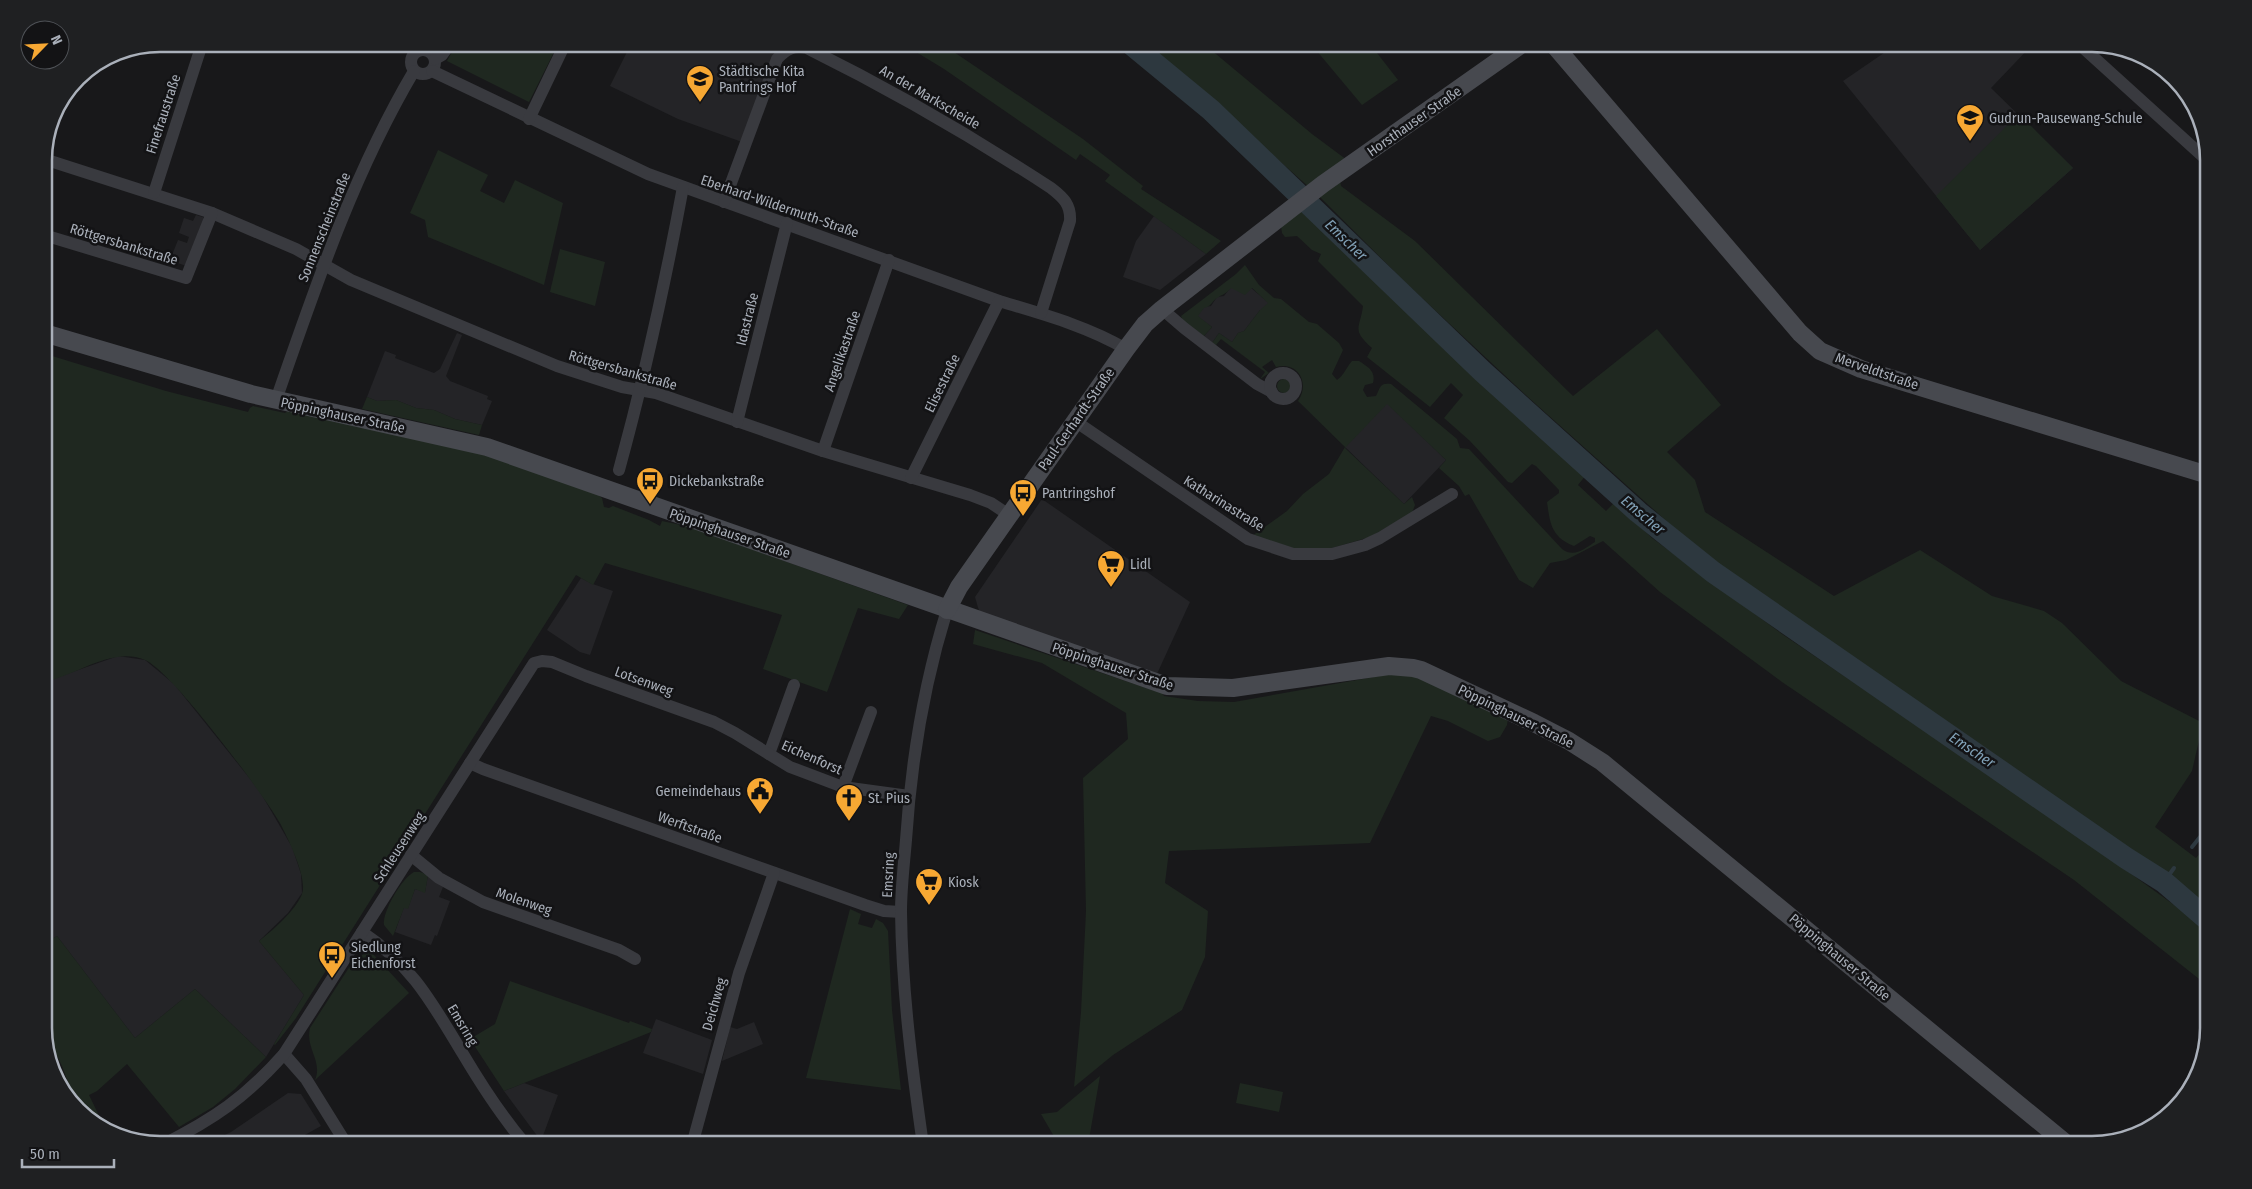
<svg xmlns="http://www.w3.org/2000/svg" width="2252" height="1189" font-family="'Fira Sans Condensed',sans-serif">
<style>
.built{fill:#242427}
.green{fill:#1f2820}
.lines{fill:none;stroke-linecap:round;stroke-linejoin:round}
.stream{stroke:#2d383f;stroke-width:4}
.river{stroke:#2d383f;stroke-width:22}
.street{stroke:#393a3f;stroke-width:12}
.secondary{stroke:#47494f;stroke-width:18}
.labels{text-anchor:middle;stroke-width:5;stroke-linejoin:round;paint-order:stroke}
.poi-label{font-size:14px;fill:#aab0ba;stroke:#131315;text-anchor:start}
.street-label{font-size:14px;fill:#aab0ba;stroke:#131315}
.water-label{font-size:15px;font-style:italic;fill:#80a0b6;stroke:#131315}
.rim{fill:none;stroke:#aab0ba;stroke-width:2.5}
</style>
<rect width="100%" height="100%" fill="#18181a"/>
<g class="built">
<path d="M 631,44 L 780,44 L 742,142 L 678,119 L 610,86 Z"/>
<path d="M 1897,44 L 2033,44 L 1991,88 L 2073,168 L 1980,250 L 1843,81 Z"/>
<path d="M 196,215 L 203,217 L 204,222 L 186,266 L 170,260 L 178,240 L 187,243 L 189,237 L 179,233 L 184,218 L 193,221 Z"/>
<path d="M 1154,216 L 1206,254 L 1160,290 L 1123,277 L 1136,241 Z"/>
<path d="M 1231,287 L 1251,288 L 1269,303 L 1263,310 L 1260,310 L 1244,331 L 1238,333 L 1232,342 L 1219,333 L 1212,343 L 1204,336 L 1212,327 L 1197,316 L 1204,307 L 1211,306 L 1217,297 L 1224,296 Z"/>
<path d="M 457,333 L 462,335 L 446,376 L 450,381 L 488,396 L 487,399 L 492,401 L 482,425 L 455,419 L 434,410 L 416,408 L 396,400 L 377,401 L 367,397 L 385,351 L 396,355 L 395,358 L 434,373 L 440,369 Z"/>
<path d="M 1387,403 L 1446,460 L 1404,504 L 1345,447 Z"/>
<path d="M 1042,499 L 1190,602 L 1156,676 L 977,613 L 979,611 L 975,597 Z"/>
<path d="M 581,578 L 590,583 L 613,591 L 590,655 L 580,652 L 547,630 Z"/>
<path d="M 118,656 L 145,660 L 174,684 L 259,790 L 292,847 L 301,874 L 302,893 L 288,913 L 259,941 L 304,995 L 266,1057 L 195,989 L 135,1038 L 57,936 L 51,940 L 44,932 L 44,682 Z"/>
<path d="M 428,875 L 443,887 L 439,897 L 450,901 L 437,936 L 435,935 L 431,945 L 395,932 L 404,907 L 408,908 L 415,889 L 425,892 Z"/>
<path d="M 656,1019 L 712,1040 L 703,1074 L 643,1053 Z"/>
<path d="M 754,1022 L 763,1044 L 722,1061 L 730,1027 L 737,1029 Z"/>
<path d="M 524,1083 L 558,1095 L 541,1141 L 504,1091 Z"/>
<path d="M 288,1093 L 301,1094 L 321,1126 L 287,1145 L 204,1145 L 231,1132 Z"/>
</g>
<g class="green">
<path d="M 456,44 L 558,44 L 529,102 L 447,61 Z"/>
<path d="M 903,44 L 942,44 L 1083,139 L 1143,186 L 1141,189 L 1221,241 L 1206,254 L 1105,181 L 1110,175 L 1080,154 L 1076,160 L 944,69 Z"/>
<path d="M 1146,44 L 1204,44 L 1312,134 L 1347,160 L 1309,187 Z"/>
<path d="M 1311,44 L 1370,44 L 1398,80 L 1362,105 Z"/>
<path d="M 2019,114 L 2073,168 L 1980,250 L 1936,196 Z"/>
<path d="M 438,150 L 488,175 L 480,191 L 504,203 L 515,180 L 563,203 L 544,285 L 428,237 L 425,220 L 410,213 Z"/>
<path d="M 1340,181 L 1341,186 L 1415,241 L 1573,396 L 1657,329 L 1721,405 L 1667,452 L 1695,480 L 1705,512 L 1834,596 L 1920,550 L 1992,596 L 2044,611 L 2062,623 L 2121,681 L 2203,723 L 2192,771 L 2155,827 L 2196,858 L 2208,844 L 2208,910 L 2162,873 L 1883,682 L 1700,551 L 1529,398 L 1407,284 L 1319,196 Z"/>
<path d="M 1304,208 L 1586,475 L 1578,485 L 1606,511 L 1615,502 L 1652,538 L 1782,634 L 2054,818 L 2192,918 L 2208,932 L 2208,986 L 2074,880 L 1782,682 L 1660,592 L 1603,541 L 1566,560 L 1550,563 L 1533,588 L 1519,580 L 1469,494 L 1465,496 L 1459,486 L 1439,468 L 1446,460 L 1387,404 L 1345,448 L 1404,504 L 1412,497 L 1415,505 L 1412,513 L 1370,537 L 1332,548 L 1292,548 L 1252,536 L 1287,511 L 1303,494 L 1329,474 L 1345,447 L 1298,401 C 1310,384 1299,361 1276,367 L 1272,360 L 1262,367 L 1269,373 L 1260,379 L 1265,372 L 1221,339 L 1216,345 L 1212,343 L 1219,333 L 1232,342 L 1238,333 L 1244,331 L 1260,310 L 1268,303 L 1252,288 L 1245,295 L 1231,288 C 1226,294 1223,294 1217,298 C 1211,302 1212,306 1204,308 L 1198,316 L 1212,327 L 1204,336 L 1183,321 L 1181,316 L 1236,274 L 1245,265 L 1259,285 L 1274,298 L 1281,299 L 1309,322 L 1317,324 L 1339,343 L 1343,350 L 1332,374 L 1337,380 C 1344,375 1346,368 1352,361 L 1359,361 C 1368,367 1376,371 1373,383 L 1365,385 L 1363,390 L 1367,397 L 1376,396 C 1380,389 1379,382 1391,384 L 1457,439 L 1460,448 L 1469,449 L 1562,549 C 1574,558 1584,549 1595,542 L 1595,538 L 1590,536 L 1574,546 C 1551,537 1550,523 1547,502 L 1559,493 L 1559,490 L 1536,466 L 1532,464 L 1512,483 L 1508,482 L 1470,441 L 1444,418 L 1463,395 L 1451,383 L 1430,407 L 1367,357 L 1372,348 C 1351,329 1360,329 1363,306 L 1318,261 L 1321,254 L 1312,250 L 1297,236 L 1285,237 L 1282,233 L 1281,226 Z"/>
<path d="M 560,249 L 605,262 L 595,306 L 550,292 Z"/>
<path d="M 49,355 L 166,391 L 244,411 L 248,412 L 250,408 L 253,406 L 285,413 L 289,410 L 471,450 L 597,494 L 602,498 L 604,507 L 609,508 L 613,506 L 649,520 L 660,526 L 662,521 L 686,526 L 908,605 L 899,619 L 858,608 L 827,692 L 763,669 L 782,615 L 605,563 L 593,585 L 576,575 L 296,1018 L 275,1045 L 274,1044 L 304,995 L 259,941 C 272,931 296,910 302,894 C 308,878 287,837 280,823 C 263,794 172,671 145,660 C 112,646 76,676 44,682 L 44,575 L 47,558 L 44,546 L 44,374 Z"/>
<circle cx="1284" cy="386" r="7"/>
<path d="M 367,397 L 377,401 L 396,400 L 416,408 L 434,410 L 455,419 L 482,425 L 479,435 L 362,409 Z"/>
<path d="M 975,630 L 1155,691 L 1161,691 L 1164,696 L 1198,701 L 1234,702 L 1402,672 L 1417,674 L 1508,718 L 1507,725 L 1500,737 L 1488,741 L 1448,721 L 1431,716 L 1370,843 L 1169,851 L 1165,883 L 1208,911 L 1205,957 L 1182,1010 L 1113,1055 L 1074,1087 L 1081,1012 L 1086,911 L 1083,778 L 1128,739 L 1126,713 L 1042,663 L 973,644 Z"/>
<path d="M 414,872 L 420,872 L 428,875 L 425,893 L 415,889 L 408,909 L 404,908 L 393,936 L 384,925 C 382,912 402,878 414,872 Z"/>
<path d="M 850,909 L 861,914 L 858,924 L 872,928 L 876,919 L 883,923 L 888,931 L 892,1010 L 901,1090 L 806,1078 Z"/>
<path d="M 44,932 L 50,940 L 57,936 L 135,1038 L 195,989 L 266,1057 L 235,1089 L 213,1107 L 179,1127 L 127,1064 L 97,1091 L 89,1095 L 107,1132 L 76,1104 L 62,1066 L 44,1029 Z"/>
<path d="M 365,953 L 372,953 L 409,993 L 315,1080 C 323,1061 305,1048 310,1028 L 352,963 Z"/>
<path d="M 510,981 L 629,1023 L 630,1021 L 652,1029 L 651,1032 L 504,1091 L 470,1039 L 495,1024 Z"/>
<path d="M 1100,1076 L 1088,1145 L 1055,1145 L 1055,1138 L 1041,1114 L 1057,1112 Z"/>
<path d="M 1240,1083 L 1283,1092 L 1279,1112 L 1236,1103 Z"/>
</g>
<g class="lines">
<g class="stream">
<path d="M 2192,847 L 2208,827"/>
<path d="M 2164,882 L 2174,868"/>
</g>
<path class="river" d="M 1131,44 L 1211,110 L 1482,371 L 1638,512 L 1713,572 L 2126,858 L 2164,882 L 2208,920"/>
<g class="street">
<path d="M 2079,44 L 2208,161"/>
<circle cx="423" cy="62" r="12"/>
<path d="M 435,59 L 442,55 L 450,44"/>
<path d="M 432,71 L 648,174 L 999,301 C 1042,314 1087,326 1126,349"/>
<path d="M 529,119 L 565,44"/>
<path d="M 44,159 L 212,213 L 296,249 L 351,280 L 557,366 L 622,387 L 656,393 L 823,451 L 970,495 L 991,503 L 1009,515"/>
<path d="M 154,193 L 202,44"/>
<path d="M 724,202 L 777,59 C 786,49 794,45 807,48 C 892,90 973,137 1051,188 C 1064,198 1071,205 1070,221 L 1041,313"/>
<path d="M 44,235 L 186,278 L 212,213"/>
<path d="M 1162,309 L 1184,328 L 1257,384 L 1272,392"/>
<circle cx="1283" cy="386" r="13"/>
<path d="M 276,400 C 315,288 353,174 414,71"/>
<path d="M 1075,421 L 1248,539 L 1293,554 L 1332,554 L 1365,545 L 1380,538 L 1452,494"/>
<path d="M 737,422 L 787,223"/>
<path d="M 823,451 L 889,260"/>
<path d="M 619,470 C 645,375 665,284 683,187"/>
<path d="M 911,478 L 999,301"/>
<path d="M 769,754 L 794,685"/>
<path d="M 470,763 L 483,769 L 865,905 L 884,911 L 901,912"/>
<path d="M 843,787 L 871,712"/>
<path d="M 411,855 L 439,878 L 483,902 L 619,950 L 635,959"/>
<path d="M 362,932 C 413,966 432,1003 463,1054 C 482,1086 502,1117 526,1145"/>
<path d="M 284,1054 L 306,1079 L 347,1145"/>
<path d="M 162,1145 C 214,1119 246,1097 284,1054 L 534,663 L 542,661 L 552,662 L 586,676 L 714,722 L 735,733 L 790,767 L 843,787 L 909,796"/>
<path d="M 692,1145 L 739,973 L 774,873"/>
<path d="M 923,1145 C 912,1068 902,990 901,912 C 901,888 904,864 906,840 C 911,763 924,684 947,610"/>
</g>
<g class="secondary">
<path d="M 1553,44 L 1800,333 L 1820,351 L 1861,369 L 2208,475"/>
<path d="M 44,333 L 251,394 L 487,447 L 1167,686 L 1233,688 L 1389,666 L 1413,668 L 1421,670 L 1534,723 L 1569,741 L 1602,762 L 2068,1145"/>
<path d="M 947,610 L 959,587 L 1126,349 L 1145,324 L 1162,309 L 1323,184 L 1522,44"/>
</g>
</g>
<defs>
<symbol id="school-pin" viewBox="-11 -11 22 30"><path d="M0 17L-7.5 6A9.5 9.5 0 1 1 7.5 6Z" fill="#f7a833" stroke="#131315"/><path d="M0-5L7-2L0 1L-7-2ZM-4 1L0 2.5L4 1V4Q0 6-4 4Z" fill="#111"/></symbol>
<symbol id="bus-pin" viewBox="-11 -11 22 30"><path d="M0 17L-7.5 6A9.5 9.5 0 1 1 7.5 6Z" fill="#f7a833" stroke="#131315"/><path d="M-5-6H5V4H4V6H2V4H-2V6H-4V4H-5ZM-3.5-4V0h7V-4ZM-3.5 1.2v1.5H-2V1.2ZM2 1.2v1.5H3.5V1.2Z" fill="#111"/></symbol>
<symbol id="supermarket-pin" viewBox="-11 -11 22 30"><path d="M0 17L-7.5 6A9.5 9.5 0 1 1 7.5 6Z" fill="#f7a833" stroke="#131315"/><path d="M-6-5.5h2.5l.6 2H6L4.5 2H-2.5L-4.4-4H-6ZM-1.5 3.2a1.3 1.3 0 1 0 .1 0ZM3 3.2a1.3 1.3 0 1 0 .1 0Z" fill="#111"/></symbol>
<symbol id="civic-pin" viewBox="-11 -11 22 30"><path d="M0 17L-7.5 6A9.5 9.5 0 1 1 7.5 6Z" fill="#f7a833" stroke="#131315"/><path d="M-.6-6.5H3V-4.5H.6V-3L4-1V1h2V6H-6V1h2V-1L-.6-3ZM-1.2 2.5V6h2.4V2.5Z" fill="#111"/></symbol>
<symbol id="church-pin" viewBox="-11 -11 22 30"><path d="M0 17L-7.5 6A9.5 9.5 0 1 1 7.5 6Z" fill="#f7a833" stroke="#131315"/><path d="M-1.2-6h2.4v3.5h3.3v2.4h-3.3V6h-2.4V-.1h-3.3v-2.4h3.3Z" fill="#111"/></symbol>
</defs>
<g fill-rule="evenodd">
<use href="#school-pin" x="684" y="63" width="32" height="43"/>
<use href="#school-pin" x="1954" y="102" width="32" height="43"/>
<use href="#bus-pin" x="634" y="465" width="32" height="43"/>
<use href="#bus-pin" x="1007" y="477" width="32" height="43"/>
<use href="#supermarket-pin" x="1095" y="548" width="32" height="43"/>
<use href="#civic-pin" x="744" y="775" width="32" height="43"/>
<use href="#church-pin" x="833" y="782" width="32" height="43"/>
<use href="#supermarket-pin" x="913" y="866" width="32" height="43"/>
<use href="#bus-pin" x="316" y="939" width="32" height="43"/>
</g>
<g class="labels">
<g class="poi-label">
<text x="719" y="76">Städtische Kita<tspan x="719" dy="16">Pantrings Hof</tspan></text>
<text x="1989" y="123">Gudrun-Pausewang-Schule</text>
<text x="669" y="486">Dickebankstraße</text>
<text x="1042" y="498">Pantringshof</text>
<text x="1130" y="569">Lidl</text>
<text x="741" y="796" text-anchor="end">Gemeindehaus</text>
<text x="868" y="803">St. Pius</text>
<text x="948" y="887">Kiosk</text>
<text x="351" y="952">Siedlung<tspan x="351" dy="16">Eichenforst</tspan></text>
</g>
<g class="street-label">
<text transform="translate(930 97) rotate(30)" y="5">An der Markscheide</text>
<text transform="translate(163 114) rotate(-72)" y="5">Finefraustraße</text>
<text transform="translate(1414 121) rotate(-35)" y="5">Horsthauser Straße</text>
<text transform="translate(780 206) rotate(19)" y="5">Eberhard-Wildermuth-Straße</text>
<text transform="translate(324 227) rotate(-68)" y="5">Sonnenscheinstraße</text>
<text transform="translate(124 244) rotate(17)" y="5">Röttgersbankstraße</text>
<text transform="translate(747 319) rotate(-76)" y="5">Idastraße</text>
<text transform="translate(842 351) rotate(-71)" y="5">Angelikastraße</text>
<text transform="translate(623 370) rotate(16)" y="5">Röttgersbankstraße</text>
<text transform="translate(1877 371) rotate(19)" y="5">Merveldtstraße</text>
<text transform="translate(942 383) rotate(-64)" y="5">Elisestraße</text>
<text transform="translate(343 415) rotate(12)" y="5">Pöppinghauser Straße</text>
<text transform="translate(1076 419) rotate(-55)" y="5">Paul-Gerhardt-Straße</text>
<text transform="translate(1224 503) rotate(32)" y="5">Katharinastraße</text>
<text transform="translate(730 533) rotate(19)" y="5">Pöppinghauser Straße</text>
<text transform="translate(1113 666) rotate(18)" y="5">Pöppinghauser Straße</text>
<text transform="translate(644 681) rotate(20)" y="5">Lotsenweg</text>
<text transform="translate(1516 716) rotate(26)" y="5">Pöppinghauser Straße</text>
<text transform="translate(812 757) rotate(24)" y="5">Eichenforst</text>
<text transform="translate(690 827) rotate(20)" y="5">Werftstraße</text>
<text transform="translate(399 847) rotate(-57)" y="5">Schleusenweg</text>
<text transform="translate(888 875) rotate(-87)" y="5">Emsring</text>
<text transform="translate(524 901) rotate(19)" y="5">Molenweg</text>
<text transform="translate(1840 957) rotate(40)" y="5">Pöppinghauser Straße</text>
<text transform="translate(714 1004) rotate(-74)" y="5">Deichweg</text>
<text transform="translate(463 1025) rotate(59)" y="5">Emsring</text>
</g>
<g class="water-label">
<text transform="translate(1346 240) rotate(44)" y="5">Emscher</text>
<text transform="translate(1643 515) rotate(40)" y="5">Emscher</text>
<text transform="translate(1972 750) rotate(34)" y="5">Emscher</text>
</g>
</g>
<path d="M0 0H2252V1189H0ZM160 52H2092A108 108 0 0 1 2200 160V1028A108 108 0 0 1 2092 1136H160A108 108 0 0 1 52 1028V160A108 108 0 0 1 160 52Z" fill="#1f2022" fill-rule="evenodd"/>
<path class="rim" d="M160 52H2092A108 108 0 0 1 2200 160V1028A108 108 0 0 1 2092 1136H160A108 108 0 0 1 52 1028V160A108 108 0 0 1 160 52Z"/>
<g transform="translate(45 45) rotate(66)"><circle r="24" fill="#131315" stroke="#4f5257"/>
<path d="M0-4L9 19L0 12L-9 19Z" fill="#f7a833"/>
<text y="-8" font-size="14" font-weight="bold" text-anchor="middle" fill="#aab0ba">N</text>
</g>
<path d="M22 1159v8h92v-8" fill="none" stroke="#aab0ba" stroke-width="2.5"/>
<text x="30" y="1159" font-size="15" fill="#aab0ba" stroke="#131315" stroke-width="4" paint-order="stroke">50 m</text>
</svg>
